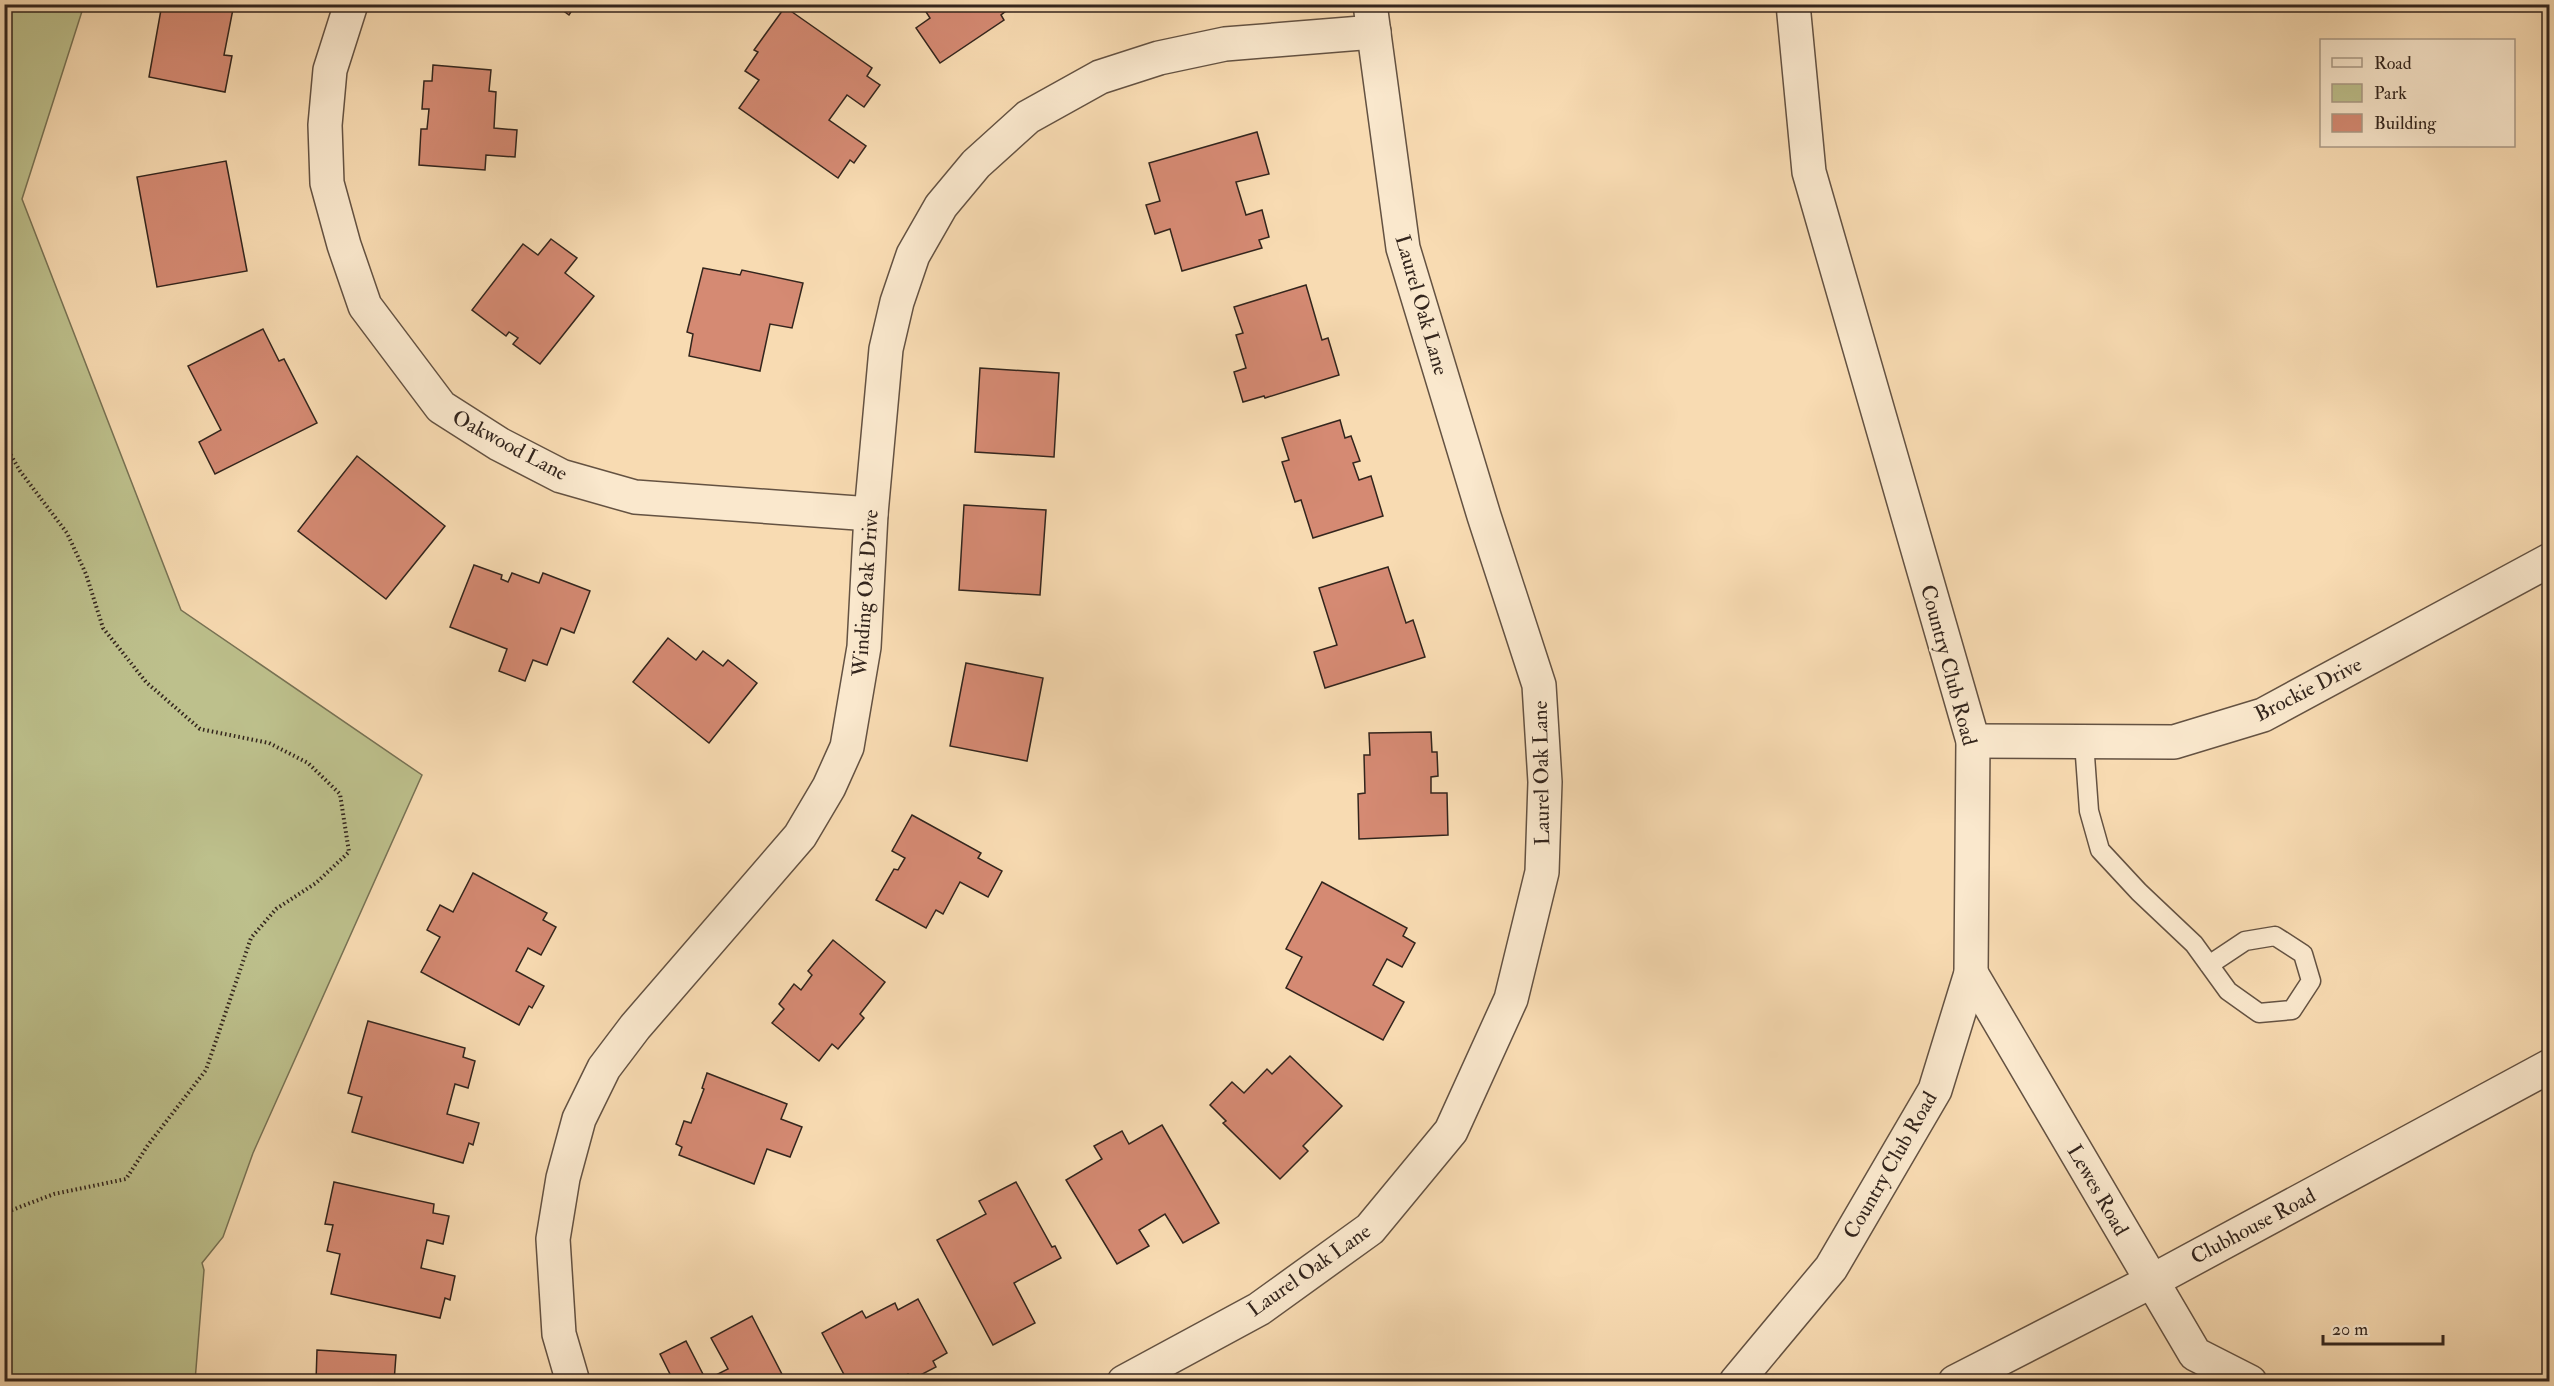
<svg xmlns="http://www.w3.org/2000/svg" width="2554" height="1386" font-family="'IM FELL Double Pica',serif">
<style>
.green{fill:#bdc08c;stroke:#787254;stroke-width:1.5}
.building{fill:#d58a73;stroke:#33251d;stroke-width:1.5}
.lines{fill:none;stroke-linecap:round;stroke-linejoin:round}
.service-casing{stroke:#645242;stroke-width:21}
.minor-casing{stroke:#645242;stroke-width:36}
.path{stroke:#33251d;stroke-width:4;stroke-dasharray:1.5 3;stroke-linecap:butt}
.service{stroke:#fae8cd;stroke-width:18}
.minor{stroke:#fae8cd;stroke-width:33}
.labels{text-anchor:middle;stroke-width:5;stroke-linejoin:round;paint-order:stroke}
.street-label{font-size:21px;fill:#33251d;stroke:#fae8cd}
</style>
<rect width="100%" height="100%" fill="#f8dbb2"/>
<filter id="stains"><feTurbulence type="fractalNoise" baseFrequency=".00333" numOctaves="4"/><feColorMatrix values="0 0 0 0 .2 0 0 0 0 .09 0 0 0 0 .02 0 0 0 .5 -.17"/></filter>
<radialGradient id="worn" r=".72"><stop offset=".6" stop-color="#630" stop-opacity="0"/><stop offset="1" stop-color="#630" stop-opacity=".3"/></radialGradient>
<path class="green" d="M 5,4 L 84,5 L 22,199 L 181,610 L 422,775 L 253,1153 L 223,1237 L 202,1263 L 204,1270 L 195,1381 L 5,1381 Z"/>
<g class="building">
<path d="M 162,4 L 234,4 L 224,55 L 232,56 L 225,92 L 149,77 Z"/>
<path d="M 554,4 L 576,4 L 569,15 Z"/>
<path d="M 921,4 L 1015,4 L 1001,15 L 1004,20 L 940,63 L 916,28 L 930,18 Z"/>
<path d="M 785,7 L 872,68 L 867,76 L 880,85 L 864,107 L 847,95 L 829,120 L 866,146 L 854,163 L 850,160 L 838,178 L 739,108 L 759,80 L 745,71 L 758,52 L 754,50 Z"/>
<path d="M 433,65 L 491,70 L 489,91 L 496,92 L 494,128 L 517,130 L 515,157 L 486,155 L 485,170 L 419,165 L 421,129 L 427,129 L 429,109 L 422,109 L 424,81 L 432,81 Z"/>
<path d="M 1257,132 L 1269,174 L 1236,182 L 1246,215 L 1262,210 L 1269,237 L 1259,240 L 1262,248 L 1182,271 L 1170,229 L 1155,234 L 1146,205 L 1160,201 L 1149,163 Z"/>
<path d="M 226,161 L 247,271 L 157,287 L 137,177 Z"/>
<path d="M 551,239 L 577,258 L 565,273 L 594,296 L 540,364 L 513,344 L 518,338 L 509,332 L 506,336 L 472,310 L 523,244 L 538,255 Z"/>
<path d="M 703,268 L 740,275 L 742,270 L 803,283 L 792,328 L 770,324 L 760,371 L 689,356 L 693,334 L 687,332 Z"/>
<path d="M 1306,285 L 1322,340 L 1328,338 L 1339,375 L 1265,398 L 1264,396 L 1243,402 L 1234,372 L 1246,368 L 1236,335 L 1243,333 L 1234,307 Z"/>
<path d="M 263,329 L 279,361 L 284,359 L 317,423 L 215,474 L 199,442 L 221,430 L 188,366 Z"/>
<path d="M 980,368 L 1059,373 L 1054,457 L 975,452 Z"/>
<path d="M 1340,420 L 1345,438 L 1351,436 L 1360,461 L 1353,463 L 1359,480 L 1371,476 L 1383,516 L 1313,538 L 1301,500 L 1295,502 L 1282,462 L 1289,460 L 1282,438 Z"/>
<path d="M 357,456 L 445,526 L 386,599 L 298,531 Z"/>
<path d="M 964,505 L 1046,510 L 1040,595 L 959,590 Z"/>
<path d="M 474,565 L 502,575 L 501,579 L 508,582 L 512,573 L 539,583 L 543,573 L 590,591 L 574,633 L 561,628 L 547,665 L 533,660 L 525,681 L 499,671 L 507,649 L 450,627 Z"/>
<path d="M 1388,567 L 1406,623 L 1413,620 L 1425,657 L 1325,688 L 1314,652 L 1337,645 L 1319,588 Z"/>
<path d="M 668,638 L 696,660 L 703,651 L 723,666 L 728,660 L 757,683 L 709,743 L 633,682 Z"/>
<path d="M 966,663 L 1043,678 L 1027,761 L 950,746 Z"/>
<path d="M 1431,732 L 1432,752 L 1437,752 L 1438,776 L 1431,777 L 1431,793 L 1447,793 L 1448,835 L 1359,839 L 1358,794 L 1365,793 L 1364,755 L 1370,755 L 1369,733 Z"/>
<path d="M 912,815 L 981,853 L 978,858 L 1002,871 L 988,897 L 960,882 L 943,914 L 936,910 L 926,928 L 876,900 L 894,869 L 898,870 L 905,858 L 892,851 Z"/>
<path d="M 473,873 L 547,913 L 543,920 L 556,927 L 541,955 L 528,948 L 516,971 L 544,986 L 532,1008 L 529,1006 L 519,1025 L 421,972 L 440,937 L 427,930 L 440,905 L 453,912 Z"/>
<path d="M 1322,882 L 1407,928 L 1403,936 L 1415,943 L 1402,967 L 1387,959 L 1373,985 L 1404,1002 L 1383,1040 L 1286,988 L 1302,957 L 1286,949 Z"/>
<path d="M 833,940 L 885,982 L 860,1014 L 864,1018 L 838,1049 L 832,1044 L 819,1061 L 772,1023 L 784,1009 L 779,1004 L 794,984 L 801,990 L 812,975 L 808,971 Z"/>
<path d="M 368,1021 L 465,1048 L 463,1057 L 475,1061 L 468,1088 L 455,1084 L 447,1114 L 479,1123 L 473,1145 L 469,1143 L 463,1163 L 352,1132 L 362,1097 L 348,1093 Z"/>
<path d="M 1290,1056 L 1342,1106 L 1303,1146 L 1308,1151 L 1280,1179 L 1223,1123 L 1226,1121 L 1210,1105 L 1232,1082 L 1244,1093 L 1267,1069 L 1272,1074 Z"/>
<path d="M 707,1073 L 787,1104 L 781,1119 L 802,1127 L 790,1157 L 767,1149 L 754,1184 L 679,1155 L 682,1147 L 676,1144 L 684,1121 L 691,1123 L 704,1089 L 702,1088 Z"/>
<path d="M 1162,1125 L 1219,1223 L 1183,1243 L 1165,1214 L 1139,1230 L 1149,1246 L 1117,1264 L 1066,1180 L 1102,1159 L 1094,1146 L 1122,1131 L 1129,1144 Z"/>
<path d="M 334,1182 L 434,1204 L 433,1213 L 449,1216 L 443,1244 L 427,1240 L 421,1268 L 455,1276 L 450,1300 L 445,1298 L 440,1318 L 331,1294 L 340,1254 L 327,1251 L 333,1225 L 325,1224 Z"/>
<path d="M 1016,1182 L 1052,1247 L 1055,1246 L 1061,1258 L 1014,1283 L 1035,1323 L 993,1345 L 937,1240 L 986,1214 L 979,1201 Z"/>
<path d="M 918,1299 L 947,1353 L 933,1361 L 936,1367 L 911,1380 L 908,1374 L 897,1380 L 898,1382 L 848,1382 L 822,1333 L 862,1311 L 866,1318 L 895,1303 L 898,1310 Z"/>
<path d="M 752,1316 L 786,1382 L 674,1382 L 660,1354 L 686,1341 L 706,1380 L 728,1369 L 711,1338 Z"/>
<path d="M 317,1350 L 396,1355 L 394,1382 L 316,1382 Z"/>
</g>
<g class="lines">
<defs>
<path id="service" d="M 2084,742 L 2089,811 L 2100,850 L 2139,892 L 2194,944 L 2228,991 L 2259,1013 L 2292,1010 L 2311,981 L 2303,954 L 2275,936 L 2245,941 L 2209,965"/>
<g id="minor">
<path d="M 351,4 L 330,70 L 325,125 L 327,183 L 344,245 L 365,306 L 441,407 L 499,444 L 561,476 L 635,497 L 871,514"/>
<path d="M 1973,741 L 2174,742 L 2263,715 L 2550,560"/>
<path d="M 1971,973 L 2195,1354 L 2250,1382"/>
<path d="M 573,1382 L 559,1334 L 553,1239 L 563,1178 L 579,1119 L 604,1068 L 635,1027 L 800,836 L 829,787 L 847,747 L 864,647 L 871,514 L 886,349 L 897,302 L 913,255 L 941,206 L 976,164 L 1028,117 L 1100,77 L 1159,58 L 1225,44 L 1374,32"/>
<path d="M 1124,1382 L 1259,1309 L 1370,1229 L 1451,1131 L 1511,999 L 1542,872 L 1545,782 L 1539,685 L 1484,516 L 1403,248 L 1370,4"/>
<path d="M 1736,1382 L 1831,1268 L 1935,1090 L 1971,973 L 1973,741 L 1809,172 L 1793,4"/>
<path d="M 1955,1382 L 2152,1281 L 2550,1066"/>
</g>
</defs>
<use href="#service" class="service-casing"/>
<use href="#minor" class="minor-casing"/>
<path class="path" d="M 4,443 L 20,471 L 67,533 L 86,574 L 103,628 L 146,682 L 200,729 L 269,743 L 308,763 L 340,794 L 349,852 L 316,883 L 276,909 L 251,938 L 206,1070 L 148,1145 L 126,1179 L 54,1194 L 4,1213"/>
<use href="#service" class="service"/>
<use href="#minor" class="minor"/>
</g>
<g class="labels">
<g class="street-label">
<text transform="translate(1422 305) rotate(74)" y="7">Laurel Oak Lane</text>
<text transform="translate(510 445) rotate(28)" y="7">Oakwood Lane</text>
<text transform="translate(865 593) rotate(-86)" y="7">Winding Oak Drive</text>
<text transform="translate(1949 665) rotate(75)" y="7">Country Club Road</text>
<text transform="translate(2308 689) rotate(-27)" y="7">Brockie Drive</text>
<text transform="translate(1541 773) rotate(-91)" y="7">Laurel Oak Lane</text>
<text transform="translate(1890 1165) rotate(-60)" y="7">Country Club Road</text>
<text transform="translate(2098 1190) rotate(60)" y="7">Lewes Road</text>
<text transform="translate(2253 1226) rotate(-28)" y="7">Clubhouse Road</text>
<text transform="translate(1309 1270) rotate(-35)" y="7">Laurel Oak Lane</text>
</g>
</g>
<rect width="2554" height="1386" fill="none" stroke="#f8dbb2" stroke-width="24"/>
<rect x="6" y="6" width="2542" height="1374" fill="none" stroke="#33251d" stroke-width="3"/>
<rect x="12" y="12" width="2530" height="1362" fill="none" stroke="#33251d" stroke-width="1.5"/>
<rect x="2320" y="39" width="195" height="108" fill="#fae8cd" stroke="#aa9a87" stroke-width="1.5"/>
<rect x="2332" y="58" width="30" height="9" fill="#fae8cd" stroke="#aa9a87" stroke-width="1.5"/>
<text x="2374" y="69" font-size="18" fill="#33251d">Road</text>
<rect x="2332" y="84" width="30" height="18" fill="#bdc08c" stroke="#aa9a87" stroke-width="1.5"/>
<text x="2374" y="99" font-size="18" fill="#33251d">Park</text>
<rect x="2332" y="114" width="30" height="18" fill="#d58a73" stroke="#aa9a87" stroke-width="1.5"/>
<text x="2374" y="129" font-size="18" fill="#33251d">Building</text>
<path d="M2323 1335v9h120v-9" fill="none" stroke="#33251d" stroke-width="3"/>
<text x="2332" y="1335" font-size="18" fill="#33251d" stroke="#fae8cd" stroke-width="4.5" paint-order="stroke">20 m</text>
<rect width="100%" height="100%" filter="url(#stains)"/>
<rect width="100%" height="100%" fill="url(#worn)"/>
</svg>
